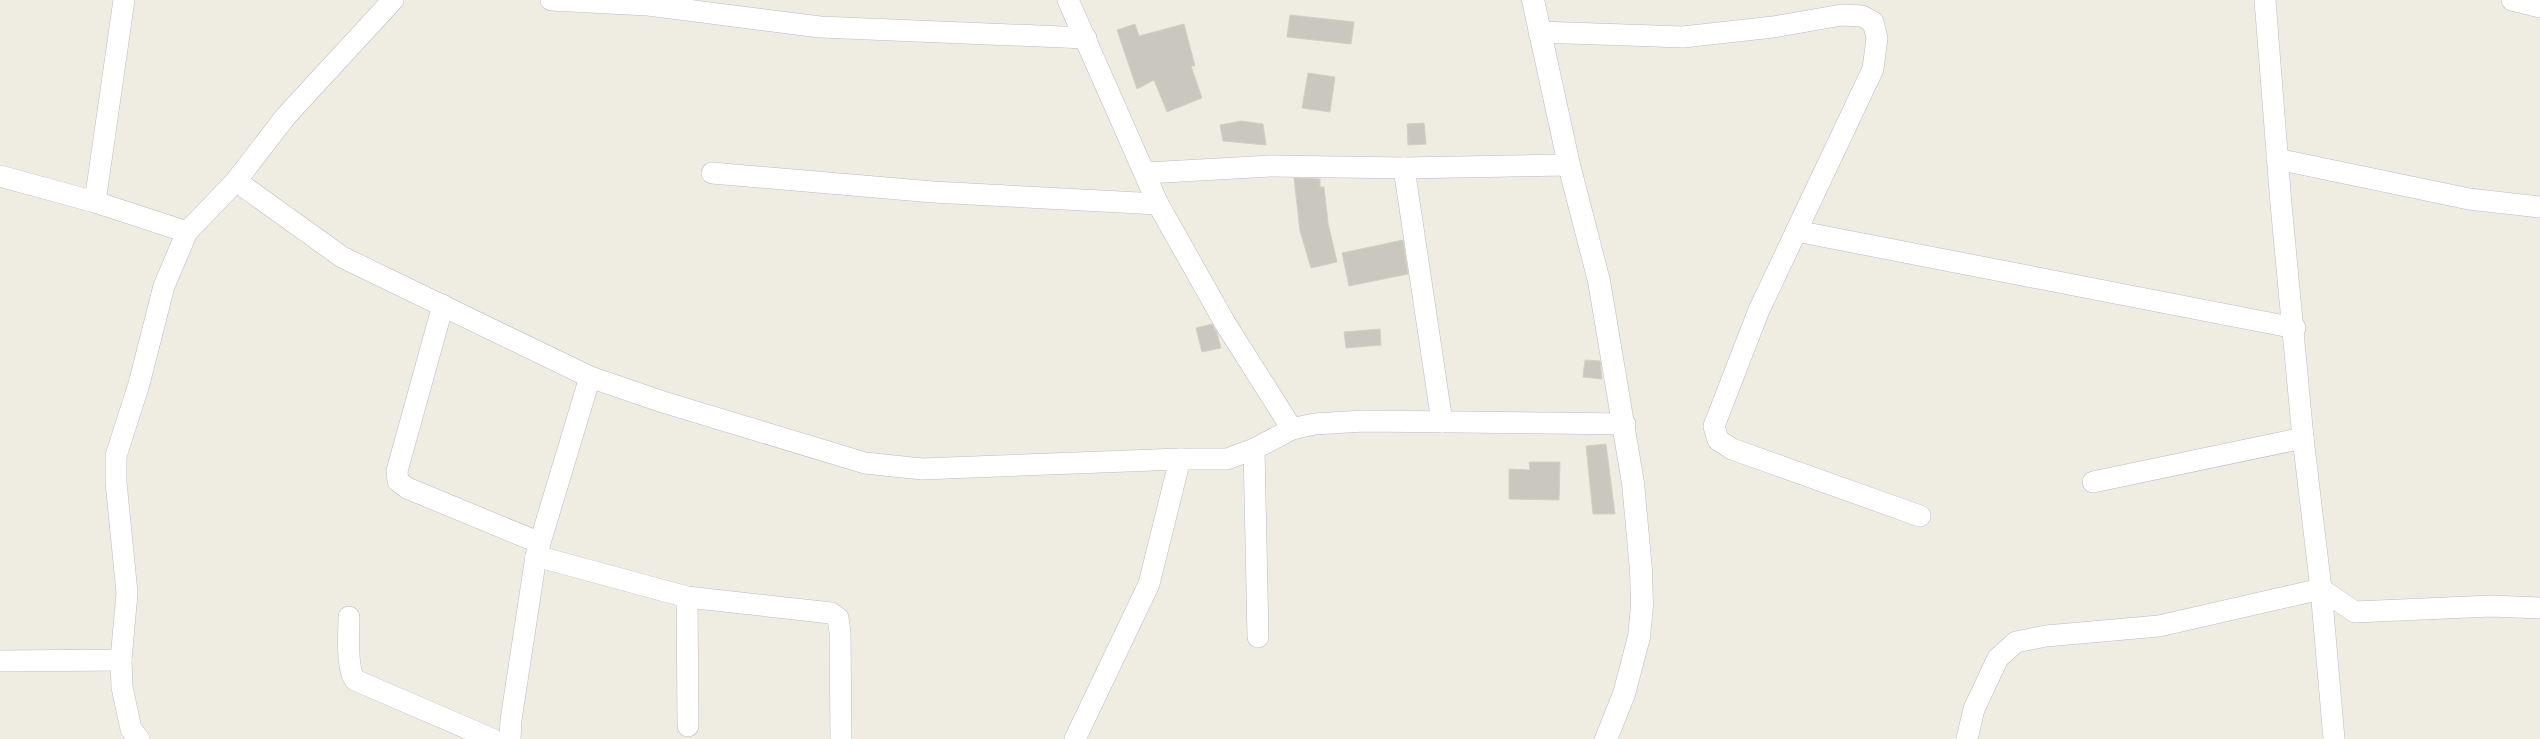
<svg xmlns="http://www.w3.org/2000/svg" width="2540" height="739" font-family="Barlow,sans-serif">
<style>
.building{fill:#cac7bf;stroke:#d4d0c0}
.lines{fill:none;stroke-linecap:round;stroke-linejoin:round}
.minor-casing{stroke:#babcc3;stroke-width:22}
.tertiary-casing{stroke:#babcc3;stroke-width:23}
.minor{stroke:#fff;stroke-width:21}
.tertiary{stroke:#fff;stroke-width:22}
</style>
<rect width="100%" height="100%" fill="#efede2"/>
<g class="building">
<path d="M 1290,15 L 1354,22 L 1351,44 L 1287,37 Z"/>
<path d="M 1135,24 L 1139,36 L 1184,24 L 1195,66 L 1191,66 L 1202,98 L 1167,112 L 1154,80 L 1137,89 L 1117,30 Z"/>
<path d="M 1308,73 L 1335,77 L 1330,112 L 1302,108 Z"/>
<path d="M 1241,121 L 1263,124 L 1266,145 L 1223,141 L 1220,125 Z"/>
<path d="M 1424,123 L 1426,144 L 1408,145 L 1407,124 Z"/>
<path d="M 1294,178 L 1320,179 L 1320,187 L 1324,187 L 1328,223 L 1337,262 L 1311,268 L 1300,231 Z"/>
<path d="M 1403,240 L 1408,274 L 1349,286 L 1342,253 Z"/>
<path d="M 1212,324 L 1217,333 L 1221,348 L 1202,352 L 1196,328 Z"/>
<path d="M 1380,329 L 1381,345 L 1346,348 L 1344,332 Z"/>
<path d="M 1585,360 L 1600,361 L 1602,379 L 1583,377 Z"/>
<path d="M 1606,444 L 1615,514 L 1593,514 L 1586,446 Z"/>
<path d="M 1529,462 L 1560,462 L 1559,500 L 1509,499 L 1509,469 L 1530,470 Z"/>
</g>
<g class="lines">
<defs>
<g id="minor">
<path d="M 551,0 L 648,5 L 820,27 L 1086,38"/>
<path d="M 1068,0 L 1158,204 L 1225,323 L 1292,429"/>
<path d="M 2265,0 L 2281,204 L 2303,438 L 2321,589 L 2334,739"/>
<path d="M 2512,0 L 2540,7"/>
<path d="M 1539,32 L 1683,37 L 1773,27 L 1842,15 L 1862,16 L 1873,22 L 1877,38 L 1873,69 L 1759,310 L 1714,426 L 1718,440 L 1732,449 L 1920,516"/>
<path d="M 2277,159 L 2469,199 L 2540,207"/>
<path d="M 1404,168 L 1442,422"/>
<path d="M 712,173 L 933,192 L 1158,204"/>
<path d="M 1146,173 L 1271,166 L 1404,168 L 1569,165"/>
<path d="M 0,176 L 95,202 L 187,232"/>
<path d="M 236,181 L 342,257 L 590,377 L 663,402 L 865,463 L 922,469 L 1180,459 L 1227,459 L 1254,449 L 1292,429 L 1314,424 L 1364,421 L 1625,424"/>
<path d="M 95,202 L 124,0"/>
<path d="M 1796,231 L 2295,328"/>
<path d="M 443,305 L 397,471 L 398,481 L 407,488 L 540,543"/>
<path d="M 1254,449 L 1258,637"/>
<path d="M 2093,482 L 2303,438"/>
<path d="M 536,556 L 687,597 L 831,613 L 838,618 L 840,632 L 841,739"/>
<path d="M 687,597 L 688,726"/>
<path d="M 349,617 C 349,633 346,668 355,680 L 492,739"/>
<path d="M 0,661 L 121,660"/>
<path d="M 139,739 L 131,729 L 122,687 L 121,660 L 127,593 L 116,482 L 116,456 L 139,384 L 164,286 L 187,232 L 236,181 L 286,116 L 393,0"/>
<path d="M 510,739 L 511,720 L 536,556 L 590,377"/>
<path d="M 1075,739 L 1149,584 L 1180,459"/>
<path d="M 1967,739 L 1974,709 L 1998,658 L 2016,642 L 2046,636 L 2159,626 L 2321,589 L 2355,612 L 2491,606 L 2540,608"/>
</g>
<path id="tertiary" d="M 1533,0 L 1569,165 L 1599,281 L 1633,483 L 1641,570 L 1642,606 L 1639,637 L 1624,694 L 1606,739"/>
</defs>
<use href="#minor" class="minor-casing"/>
<use href="#tertiary" class="tertiary-casing"/>
<use href="#minor" class="minor"/>
<use href="#tertiary" class="tertiary"/>
</g>
</svg>
